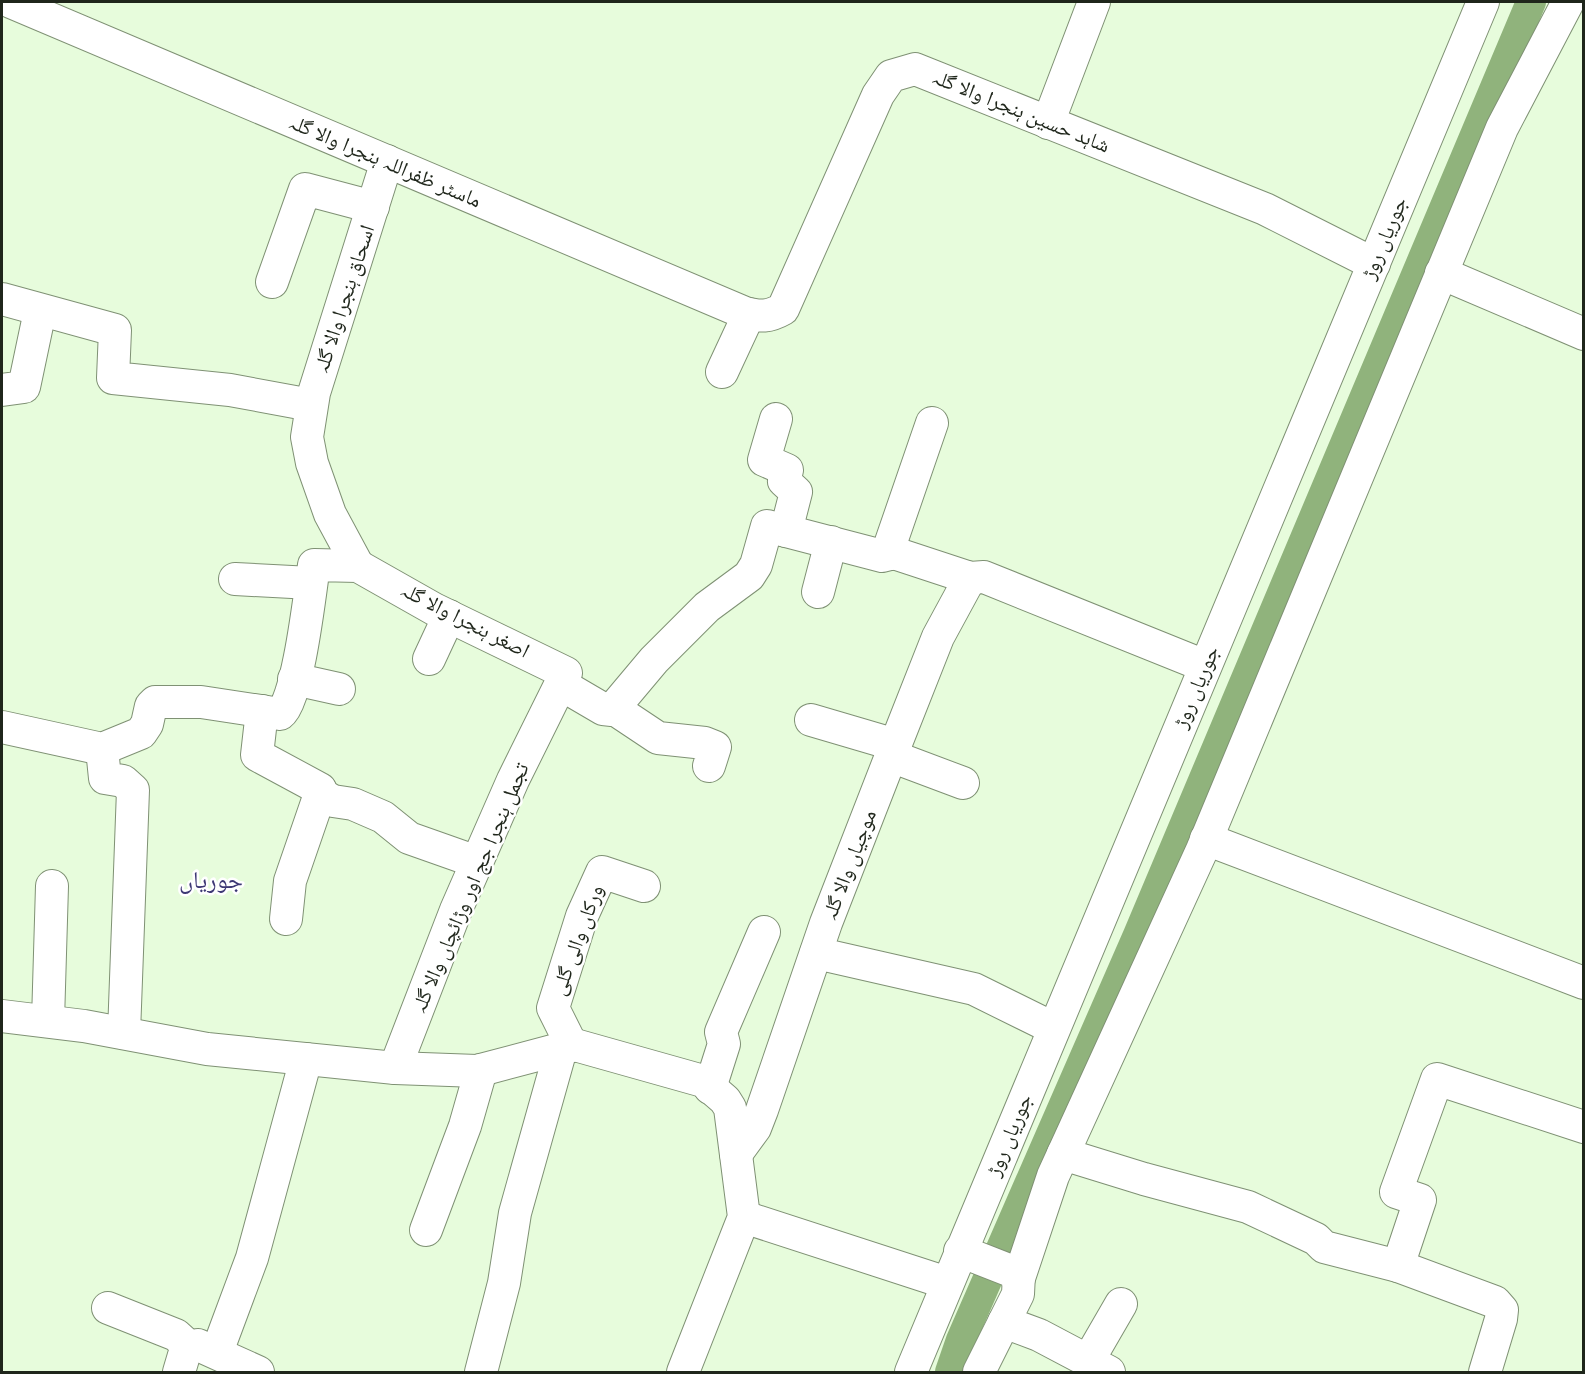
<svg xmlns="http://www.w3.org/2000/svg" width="1585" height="1374" font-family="Cabin,'Noto Naskh Arabic',sans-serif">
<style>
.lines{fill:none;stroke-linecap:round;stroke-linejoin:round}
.canal{stroke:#90b37c;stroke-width:30}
.minor-casing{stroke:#7f9174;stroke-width:34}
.minor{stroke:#fff;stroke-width:32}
.labels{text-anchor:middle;stroke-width:5;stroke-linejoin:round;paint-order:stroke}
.street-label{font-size:21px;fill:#1f261b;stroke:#fff}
.quarter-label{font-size:24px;fill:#3d3874;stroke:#fff}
</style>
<rect width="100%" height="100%" fill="#e7fcdc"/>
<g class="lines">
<path class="canal" d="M 950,1372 L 961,1340 L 1138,935 L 1531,2"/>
<defs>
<g id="minor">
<path d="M 11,2 L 745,313 C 760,317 769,317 783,309 L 878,95 L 891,76 L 915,69 L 1265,209 L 1374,264"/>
<path d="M 1048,123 L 1094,2"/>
<path d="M 1441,273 L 1584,334"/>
<path d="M 272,282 L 305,189 L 373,207"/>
<path d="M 2,299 L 115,330 L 113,378 L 230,390 L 311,405"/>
<path d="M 722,372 L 749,314"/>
<path d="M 2,390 L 24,387 L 40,311"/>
<path d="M 776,419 L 764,460 L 787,470 L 784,481 L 796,492 L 786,531"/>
<path d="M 891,554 L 890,545 L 932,423"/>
<path d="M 358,566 L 330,514 L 312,463 L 307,437 L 314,393 L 387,161"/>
<path d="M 235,579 L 311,583"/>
<path d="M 818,592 L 831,542"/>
<path d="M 429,659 L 449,616"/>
<path d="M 294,679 L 339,689"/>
<path d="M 562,685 L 603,709 L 612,710 L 654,660 L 707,607 L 749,576 L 756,565 L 767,526 L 882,556 L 894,553 L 970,578 L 984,577 L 1205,666"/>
<path d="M 613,708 L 658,738 L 705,743 L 715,747 L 709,766"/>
<path d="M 262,711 L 257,755 L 320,789 L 322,795 L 333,801 L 353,804 L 383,817 L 409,838 L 477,862"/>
<path d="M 811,720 L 896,745"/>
<path d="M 2,727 L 102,749 L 141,733 L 147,724 L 151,706 L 155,702 L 201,702 L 280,714 C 298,701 310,592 314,565 L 358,566 L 434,609 L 566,673 L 513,780 L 456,910 L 395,1068"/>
<path d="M 102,749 L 105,778 L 123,781 L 133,790 L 124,1033"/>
<path d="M 891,756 L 963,783"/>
<path d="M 1206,839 L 1584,983"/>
<path d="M 286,919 L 290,881 L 321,791"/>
<path d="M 816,953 L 974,989 L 1053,1028"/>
<path d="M 2,1016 L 84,1026 L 207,1049 L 395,1068 L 477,1071 L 575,1045 L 703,1081 L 725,1100 L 730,1108 L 744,1217 L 683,1372"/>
<path d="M 48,1021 L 52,886"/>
<path d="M 572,1046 L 553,1008 L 582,916 L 602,872 L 644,886"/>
<path d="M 710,1088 L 724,1044 L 721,1032 L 764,932"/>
<path d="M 736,1154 L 755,1128 L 762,1110 L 826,923 L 891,756 L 938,637 L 970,578"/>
<path d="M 1063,1154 L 1144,1179 L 1248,1207 L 1316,1239 L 1324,1247 L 1398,1266 L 1495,1302 L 1502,1310 L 1501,1319 L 1485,1372"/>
<path d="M 744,1217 L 947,1283"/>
<path d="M 426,1230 L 465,1126 L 481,1070"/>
<path d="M 960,1251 L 1019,1274 L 1018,1294 L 979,1372"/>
<path d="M 1398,1266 L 1420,1200 L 1396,1192 L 1437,1079 L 1584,1127"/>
<path d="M 1018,1281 L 1053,1176 L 1202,850 L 1502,128 L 1568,2"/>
<path d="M 108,1308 L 176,1335 L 187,1345 L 179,1372"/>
<path d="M 1004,1322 L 1039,1335 L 1109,1372"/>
<path d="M 198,1345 L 258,1372"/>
<path d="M 217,1352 L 252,1258 L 306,1059"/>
<path d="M 1088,1361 L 1121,1304"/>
<path d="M 481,1372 L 504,1283 L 515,1213 L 561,1049"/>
<path d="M 911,1372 L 1483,2"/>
</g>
</defs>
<use href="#minor" class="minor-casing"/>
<use href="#minor" class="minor"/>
</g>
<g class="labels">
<g class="street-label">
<text transform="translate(1021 111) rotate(22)" y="7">شاہد حسین ہنجرا والا گلہ</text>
<text transform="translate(385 161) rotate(23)" y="7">ماسٹر ظفراللہ ہنجرا والا گلہ</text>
<text transform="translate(1384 238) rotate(-67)" y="7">جوریاں روڑ</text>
<text transform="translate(344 299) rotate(-72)" y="7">اسحاق ہنجرا والا گلہ</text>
<text transform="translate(465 620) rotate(27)" y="7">اصغر ہنجرا والا گلہ</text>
<text transform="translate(1196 687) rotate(-67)" y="7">جوریاں روڑ</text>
<text transform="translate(849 865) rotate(-69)" y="7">موچیاں والا گلہ</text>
<text transform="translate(470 888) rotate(-67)" y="7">تجمل ہنجرا جج اور وڑائچاں والا گلہ</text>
<text transform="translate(577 940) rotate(-70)" y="7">ورکاں والی گلی</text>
<text transform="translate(1009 1135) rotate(-67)" y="7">جوریاں روڑ</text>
</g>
<g class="quarter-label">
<text x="211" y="888">جوریاں</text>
</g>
</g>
<rect width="1585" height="1374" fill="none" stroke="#1f261b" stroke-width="6"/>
</svg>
